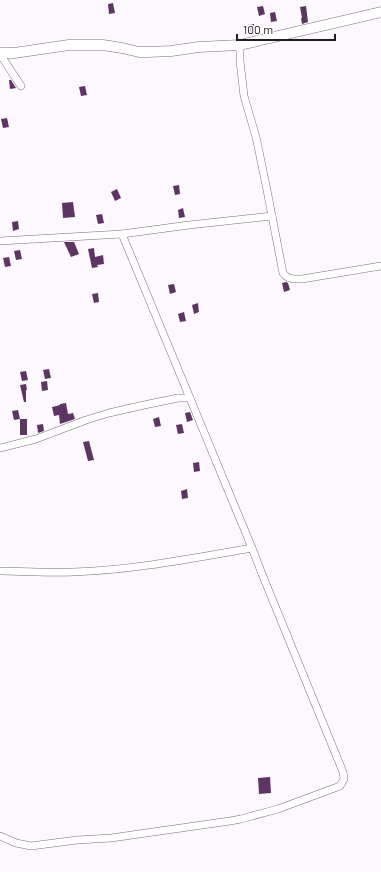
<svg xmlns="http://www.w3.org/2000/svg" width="381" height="872" font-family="Barlow,sans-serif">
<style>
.building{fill:#5d3562}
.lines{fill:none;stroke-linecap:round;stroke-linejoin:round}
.street-casing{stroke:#786e79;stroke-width:8}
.secondary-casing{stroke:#786e79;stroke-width:11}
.street{stroke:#fff;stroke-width:7}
.secondary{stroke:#fff;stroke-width:10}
</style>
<rect width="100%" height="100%" fill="#fdf8fe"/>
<g class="building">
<path d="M 113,3 L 115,13 L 109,14 L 108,4 Z"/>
<path d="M 263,6 L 265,14 L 259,16 L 257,7 Z"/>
<path d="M 306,6 L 308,22 L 302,24 L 301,18 L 302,18 L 300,7 Z"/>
<path d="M 275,12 L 277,21 L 271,22 L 270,13 Z"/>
<path d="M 254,24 L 255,33 L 249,34 L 248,25 Z"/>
<path d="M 9,80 L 11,80 L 16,88 L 10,89 Z"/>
<path d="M 85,86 L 87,95 L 81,96 L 79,87 Z"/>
<path d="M 7,118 L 9,127 L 3,128 L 1,119 Z"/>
<path d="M 179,185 L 180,194 L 175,195 L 173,186 Z"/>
<path d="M 117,189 L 121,198 L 115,201 L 111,192 Z"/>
<path d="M 73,202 L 75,217 L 63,218 L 62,203 Z"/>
<path d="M 183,208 L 185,217 L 179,218 L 178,210 Z"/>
<path d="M 102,214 L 104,223 L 98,224 L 96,215 Z"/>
<path d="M 18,221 L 19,229 L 13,231 L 12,222 Z"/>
<path d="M 64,242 L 74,242 L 79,254 L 71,257 Z"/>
<path d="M 94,248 L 95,257 L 103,255 L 104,264 L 97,265 L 98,267 L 92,268 L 88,249 Z"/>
<path d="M 20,250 L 22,259 L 16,260 L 14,251 Z"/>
<path d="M 9,257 L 11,266 L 5,267 L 3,258 Z"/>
<path d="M 286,282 L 288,283 L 290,290 L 284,292 L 282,283 Z"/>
<path d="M 174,284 L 176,292 L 170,294 L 168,285 Z"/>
<path d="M 98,293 L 99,302 L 94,303 L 92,294 Z"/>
<path d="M 198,303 L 199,312 L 194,314 L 192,305 Z"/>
<path d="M 184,312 L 186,321 L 180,322 L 178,314 Z"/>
<path d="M 49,369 L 51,378 L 45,379 L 43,370 Z"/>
<path d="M 26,371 L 28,380 L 22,381 L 20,372 Z"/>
<path d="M 47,381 L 48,390 L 42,391 L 41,382 Z"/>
<path d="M 26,384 L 27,390 L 26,390 L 26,402 L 24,402 L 20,385 Z"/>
<path d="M 66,403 L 68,414 L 73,413 L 75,419 L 60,424 L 59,415 L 54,416 L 52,407 L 60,405 L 60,404 Z"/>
<path d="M 18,410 L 20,419 L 14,420 L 12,411 Z"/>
<path d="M 190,412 L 193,420 L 187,422 L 185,413 Z"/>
<path d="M 159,417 L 161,426 L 155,427 L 153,419 Z"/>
<rect x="20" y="419" width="7" height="16"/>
<path d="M 43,424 L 44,431 L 38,433 L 37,425 Z"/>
<path d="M 182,424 L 184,433 L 178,434 L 176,425 Z"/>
<path d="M 89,441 L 94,460 L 88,461 L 83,442 Z"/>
<path d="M 199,462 L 200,471 L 194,472 L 193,463 Z"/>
<path d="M 187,489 L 188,498 L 182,499 L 181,491 Z"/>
<path d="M 270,777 L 271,793 L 259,794 L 258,778 Z"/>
</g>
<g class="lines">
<defs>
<g id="street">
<path d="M 240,45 L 240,61 L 244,96 L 256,137 L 266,185 L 283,273 C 288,280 295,279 302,279 L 381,266"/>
<path d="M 0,54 L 21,86"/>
<path d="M 0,241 L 122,234 L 189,225 L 272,216"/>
<path d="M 0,448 L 36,439 L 86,420 L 109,413 L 144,405 L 178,398 L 190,398"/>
<path d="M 0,571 C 24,571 49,573 73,572 C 134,570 193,558 252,548"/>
<path d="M 0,836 L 16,843 L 31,846 L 77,840 L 111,838 L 230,821 L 241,819 L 278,809 L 340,786 L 344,779 L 343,772 L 262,574 L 252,548 L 122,234"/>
</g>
<path id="secondary" d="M 0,53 L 14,53 L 69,45 L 103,45 L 122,48 L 139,52 L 148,52 L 171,51 L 199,47 L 240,45 L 381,12"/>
</defs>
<use href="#street" class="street-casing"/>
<use href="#secondary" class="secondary-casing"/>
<use href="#street" class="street"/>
<use href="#secondary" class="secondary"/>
</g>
<path d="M237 34v6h98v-6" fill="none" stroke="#211c21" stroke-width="2"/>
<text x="243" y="34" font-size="12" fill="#211c21" stroke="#ffffff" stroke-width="3" paint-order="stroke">100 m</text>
</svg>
